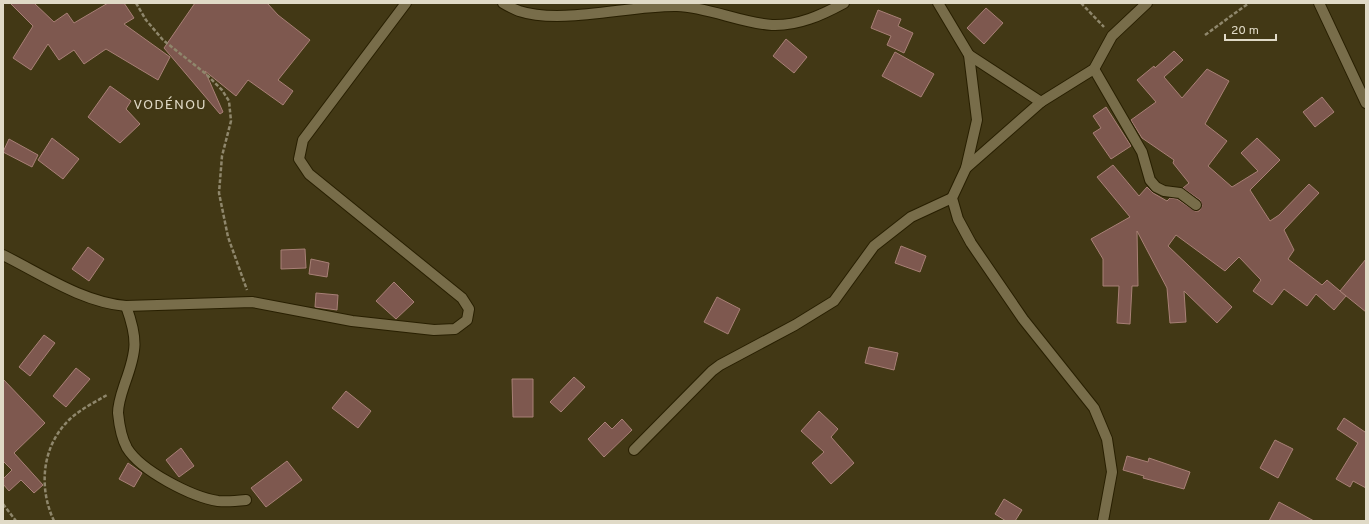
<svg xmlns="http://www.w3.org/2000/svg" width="1369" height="524" font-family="Overpass,sans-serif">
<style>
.building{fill:#7e584f;stroke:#a88076}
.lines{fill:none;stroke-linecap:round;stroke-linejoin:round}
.minor-casing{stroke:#281f00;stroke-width:12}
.path{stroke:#8f876c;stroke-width:2.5;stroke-dasharray:4 2;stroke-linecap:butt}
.minor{stroke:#786d4a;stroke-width:10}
.labels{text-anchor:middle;stroke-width:4;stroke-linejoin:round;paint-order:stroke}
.quarter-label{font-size:14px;letter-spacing:1px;fill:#e0dac7;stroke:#423815}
</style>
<rect width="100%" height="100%" fill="#423815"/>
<g class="building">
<path d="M 10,3 L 34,3 L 54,22 L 67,13 L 74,23 L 108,3 L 124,3 L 134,18 L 124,24 L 170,57 L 158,80 L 106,49 L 84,64 L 74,50 L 59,60 L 48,44 L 31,70 L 13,58 L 33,26 Z"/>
<path d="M 195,3 L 267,3 L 278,15 L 310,40 L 278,80 L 293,91 L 283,105 L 248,80 L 236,96 L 205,71 L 223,112 L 220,114 L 164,48 Z"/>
<path d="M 986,8 L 1003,23 L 984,44 L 967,28 Z"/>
<path d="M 878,10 L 901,19 L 898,26 L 913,33 L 904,53 L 887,45 L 891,36 L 871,28 Z"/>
<path d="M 786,39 L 807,57 L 794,73 L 773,56 Z"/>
<path d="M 1174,51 L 1183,60 L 1164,77 L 1182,98 L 1207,69 L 1229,81 L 1205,124 L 1227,141 L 1208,166 L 1232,187 L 1258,171 L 1241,153 L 1257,138 L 1280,160 L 1250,190 L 1270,221 L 1279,215 L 1309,184 L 1319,193 L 1284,230 L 1294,250 L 1288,259 L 1322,285 L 1327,280 L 1346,296 L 1334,310 L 1316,294 L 1307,306 L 1284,289 L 1272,305 L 1253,291 L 1261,280 L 1239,257 L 1225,271 L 1176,235 L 1168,246 L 1232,307 L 1217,323 L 1184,291 L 1186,322 L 1170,323 L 1167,288 L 1137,231 L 1138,286 L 1132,286 L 1130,324 L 1117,323 L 1119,286 L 1103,286 L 1103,259 L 1091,239 L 1130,217 L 1097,177 L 1113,165 L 1139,196 L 1147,187 L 1153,193 L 1167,201 L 1170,198 L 1177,199 L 1195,211 L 1199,211 L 1202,206 L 1200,200 L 1183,188 L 1189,183 L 1173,163 L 1174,160 L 1142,138 L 1131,120 L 1156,102 L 1137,80 L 1154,66 L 1155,68 Z"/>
<path d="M 895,52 L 934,74 L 921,97 L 882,76 Z"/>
<path d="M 110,86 L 131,101 L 126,109 L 140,124 L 120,143 L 88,117 Z"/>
<path d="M 1322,97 L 1334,112 L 1315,127 L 1303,112 Z"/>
<path d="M 1106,107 L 1131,146 L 1111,159 L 1093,133 L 1101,128 L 1093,116 Z"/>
<path d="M 52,138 L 79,159 L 63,179 L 38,160 Z"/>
<path d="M 9,139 L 38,155 L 32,167 L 3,152 Z"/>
<path d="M 901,246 L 926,256 L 920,272 L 895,263 Z"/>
<path d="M 88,247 L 104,259 L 89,281 L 72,269 Z"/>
<path d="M 305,249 L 306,268 L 281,269 L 281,250 Z"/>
<path d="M 311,259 L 329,263 L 327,277 L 309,274 Z"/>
<path d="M 1366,259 L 1366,312 L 1340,291 Z"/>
<path d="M 394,282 L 414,302 L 396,319 L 376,301 Z"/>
<path d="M 316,293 L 338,295 L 337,310 L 315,307 Z"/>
<path d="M 717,297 L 740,309 L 728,334 L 704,322 Z"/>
<path d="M 44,335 L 55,343 L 30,376 L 19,367 Z"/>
<path d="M 869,347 L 898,353 L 894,370 L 865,363 Z"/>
<path d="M 76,368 L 90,379 L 66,407 L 53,396 Z"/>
<path d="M 574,377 L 585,387 L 561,412 L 550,402 Z"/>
<path d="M 3,379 L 45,423 L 14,453 L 43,485 L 34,493 L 21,480 L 9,491 L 3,484 L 3,479 L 12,470 L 4,462 L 3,463 Z"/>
<path d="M 512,379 L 533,379 L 533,417 L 513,417 Z"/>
<path d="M 346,391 L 371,411 L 358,428 L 332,408 Z"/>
<path d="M 819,411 L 838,429 L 831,437 L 854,463 L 831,484 L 812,463 L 824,452 L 801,431 Z"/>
<path d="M 1344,418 L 1365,432 L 1366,430 L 1366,488 L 1353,481 L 1350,487 L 1336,479 L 1358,443 L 1337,429 Z"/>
<path d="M 622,419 L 632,430 L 604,457 L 588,439 L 605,422 L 612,429 Z"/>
<path d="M 1275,440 L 1293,449 L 1278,478 L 1260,468 Z"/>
<path d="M 181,448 L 194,466 L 179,477 L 166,460 Z"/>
<path d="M 1127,456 L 1148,462 L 1149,458 L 1190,472 L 1184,489 L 1143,478 L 1144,476 L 1123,470 Z"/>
<path d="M 287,461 L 302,480 L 266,507 L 251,488 Z"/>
<path d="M 128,463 L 142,473 L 134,487 L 119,479 Z"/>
<path d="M 1004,499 L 1022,510 L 1015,521 L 1006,521 L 995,514 Z"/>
<path d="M 1279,502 L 1314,521 L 1269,521 Z"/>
</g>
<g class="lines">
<defs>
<g id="minor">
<path d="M 503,3 C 508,6 514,9 519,11 C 562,25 630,5 677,6 C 708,7 741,23 772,25 C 798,26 822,15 844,3"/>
<path d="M 938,3 L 969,55 L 977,120 L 966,168"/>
<path d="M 1319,3 L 1366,103"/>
<path d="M 969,55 L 1041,102"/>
<path d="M 1094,69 L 1142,152 L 1150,180 L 1156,187 L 1164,191 L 1180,193 L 1196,205"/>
<path d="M 3,255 C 43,275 82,302 126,306 L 252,302 L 352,321 L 434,330 L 455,329 L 467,320 L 469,309 L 462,298 L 309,174 L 299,159 L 303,140 L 406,3"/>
<path d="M 126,306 C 138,339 137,350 125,383 C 122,392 118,403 118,413 C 119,423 122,439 127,448 C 141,471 192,497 218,501 C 227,502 237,501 246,500"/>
<path d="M 634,450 L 712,371 L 720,365 L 795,325 L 834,301 L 874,246 L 911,217 L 952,198"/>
<path d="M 1103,521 L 1112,472 L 1107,439 L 1094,408 L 1023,319 L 971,243 L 958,219 L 952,198 L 966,168 L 1041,102 L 1094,69 L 1112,36 L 1147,3"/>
</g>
</defs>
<use href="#minor" class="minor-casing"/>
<g class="path">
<path d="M 136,3 L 146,20 L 163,40 L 206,74 L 222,90 L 229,101 L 231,121 L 222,156 L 219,193 L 228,237 L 247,290"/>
<path d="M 1081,3 L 1104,27"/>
<path d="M 1205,35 L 1249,3"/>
<path d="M 3,504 L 16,521"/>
<path d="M 54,521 C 38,487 42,445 70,419 C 81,409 95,402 107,395"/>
</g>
<use href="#minor" class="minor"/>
</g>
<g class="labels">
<g class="quarter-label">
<text x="170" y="109">VODÉNOU</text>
</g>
</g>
<rect width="1369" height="524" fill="none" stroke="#e0dac7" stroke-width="8"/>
<path d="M1225 34v6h51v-6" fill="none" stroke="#e0dac7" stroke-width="2"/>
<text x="1231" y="34" font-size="12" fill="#e0dac7" stroke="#423815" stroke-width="3" paint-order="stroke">20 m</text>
</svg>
